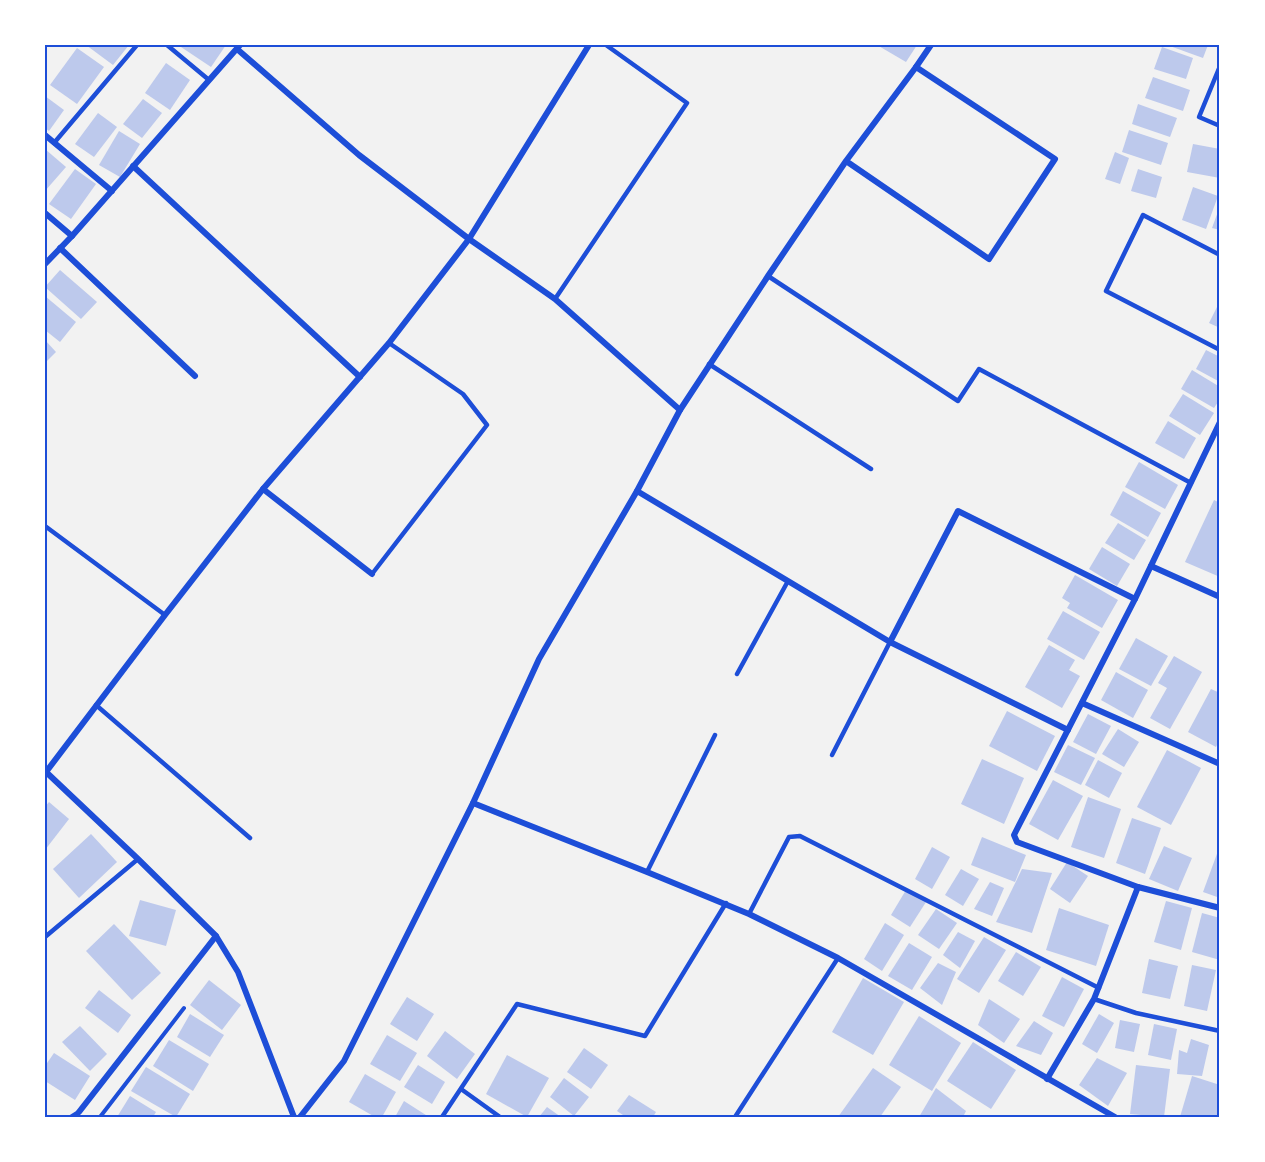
<svg xmlns="http://www.w3.org/2000/svg" width="1265" height="1162" font-family="Quicksand,sans-serif">
<style>
.building{fill:#bdc9ec}
.lines{fill:none;stroke-linecap:round;stroke-linejoin:round}
.path{stroke:#1d4ed8;stroke-width:4}
.service{stroke:#1d4ed8;stroke-width:4.5}
.minor{stroke:#1d4ed8;stroke-width:6}
.neatline{fill:none;stroke:#1d4ed8;stroke-width:2}
</style>
<rect width="100%" height="100%" fill="#f2f2f2"/>
<g class="building">
<path d="M 86,45 L 129,45 L 113,65 Z"/>
<path d="M 178,45 L 226,45 L 211,67 Z"/>
<path d="M 877,45 L 917,45 L 906,62 Z"/>
<path d="M 1167,45 L 1208,45 L 1203,58 Z"/>
<path d="M 1162,47 L 1193,58 L 1186,79 L 1154,69 Z"/>
<path d="M 77,48 L 104,67 L 77,104 L 50,85 Z"/>
<path d="M 166,63 L 190,80 L 170,110 L 145,93 Z"/>
<path d="M 1153,77 L 1190,90 L 1183,111 L 1145,98 Z"/>
<path d="M 45,96 L 64,110 L 49,131 L 45,128 Z"/>
<path d="M 143,99 L 162,113 L 142,138 L 123,124 Z"/>
<path d="M 1138,104 L 1177,118 L 1170,137 L 1132,124 Z"/>
<path d="M 98,113 L 117,127 L 94,157 L 75,144 Z"/>
<path d="M 1129,130 L 1168,143 L 1161,165 L 1122,152 Z"/>
<path d="M 119,131 L 140,144 L 120,177 L 99,165 Z"/>
<path d="M 1193,144 L 1220,149 L 1220,178 L 1187,172 Z"/>
<path d="M 45,149 L 66,167 L 45,191 Z"/>
<path d="M 1115,152 L 1129,158 L 1120,184 L 1105,179 Z"/>
<path d="M 75,169 L 96,184 L 71,219 L 49,204 Z"/>
<path d="M 1138,169 L 1162,177 L 1156,198 L 1131,191 Z"/>
<path d="M 1193,187 L 1218,196 L 1206,229 L 1182,220 Z"/>
<path d="M 1220,206 L 1220,230 L 1212,228 Z"/>
<path d="M 60,270 L 97,302 L 81,319 L 45,287 Z"/>
<path d="M 45,296 L 76,322 L 60,342 L 45,330 Z"/>
<path d="M 1220,301 L 1220,328 L 1209,323 Z"/>
<path d="M 45,340 L 56,352 L 45,363 Z"/>
<path d="M 1206,350 L 1220,357 L 1220,382 L 1196,369 Z"/>
<path d="M 1192,370 L 1220,387 L 1220,399 L 1214,408 L 1181,389 Z"/>
<path d="M 1183,394 L 1214,413 L 1200,435 L 1169,416 Z"/>
<path d="M 1168,421 L 1196,438 L 1184,459 L 1155,443 Z"/>
<path d="M 1139,462 L 1178,485 L 1165,509 L 1125,487 Z"/>
<path d="M 1123,491 L 1161,513 L 1148,537 L 1110,515 Z"/>
<path d="M 1214,500 L 1220,503 L 1220,577 L 1185,562 Z"/>
<path d="M 1118,523 L 1146,540 L 1134,560 L 1105,543 Z"/>
<path d="M 1102,547 L 1130,564 L 1117,586 L 1089,569 Z"/>
<path d="M 1075,575 L 1118,600 L 1102,628 L 1067,608 L 1070,603 L 1062,598 Z"/>
<path d="M 1063,611 L 1100,632 L 1084,660 L 1047,639 Z"/>
<path d="M 1136,638 L 1168,656 L 1151,686 L 1119,669 Z"/>
<path d="M 1049,645 L 1075,660 L 1069,670 L 1080,676 L 1062,708 L 1025,687 Z"/>
<path d="M 1174,656 L 1202,672 L 1170,729 L 1150,718 L 1167,688 L 1158,683 Z"/>
<path d="M 1116,672 L 1148,690 L 1133,718 L 1101,700 Z"/>
<path d="M 1211,689 L 1220,693 L 1220,739 L 1216,747 L 1188,732 Z"/>
<path d="M 1007,711 L 1055,736 L 1037,771 L 989,746 Z"/>
<path d="M 1088,714 L 1111,726 L 1096,754 L 1073,742 Z"/>
<path d="M 1118,729 L 1139,742 L 1124,767 L 1102,754 Z"/>
<path d="M 1068,745 L 1095,758 L 1081,785 L 1054,772 Z"/>
<path d="M 1167,750 L 1201,768 L 1171,825 L 1137,807 Z"/>
<path d="M 982,759 L 1024,778 L 1004,824 L 961,804 Z"/>
<path d="M 1098,760 L 1122,773 L 1109,798 L 1085,785 Z"/>
<path d="M 1053,780 L 1083,796 L 1058,840 L 1029,824 Z"/>
<path d="M 1088,797 L 1121,809 L 1104,858 L 1071,847 Z"/>
<path d="M 49,802 L 69,819 L 45,850 L 45,807 Z"/>
<path d="M 1132,818 L 1161,828 L 1145,874 L 1116,863 Z"/>
<path d="M 91,834 L 117,862 L 79,898 L 53,869 Z"/>
<path d="M 982,837 L 1026,855 L 1015,882 L 971,865 Z"/>
<path d="M 1164,846 L 1192,858 L 1178,891 L 1149,879 Z"/>
<path d="M 932,847 L 950,857 L 932,889 L 915,879 Z"/>
<path d="M 1218,851 L 1220,852 L 1220,898 L 1203,892 Z"/>
<path d="M 1067,862 L 1088,876 L 1070,903 L 1050,889 Z"/>
<path d="M 961,869 L 979,879 L 963,906 L 945,895 Z"/>
<path d="M 1022,869 L 1052,873 L 1032,933 L 996,922 Z"/>
<path d="M 990,882 L 1004,888 L 992,916 L 974,909 Z"/>
<path d="M 906,890 L 926,902 L 910,927 L 891,915 Z"/>
<path d="M 140,900 L 176,910 L 166,946 L 129,936 Z"/>
<path d="M 1166,901 L 1192,908 L 1181,950 L 1154,942 Z"/>
<path d="M 1059,908 L 1109,925 L 1096,966 L 1046,950 Z"/>
<path d="M 936,909 L 957,923 L 939,949 L 918,935 Z"/>
<path d="M 1202,913 L 1220,918 L 1220,960 L 1192,952 Z"/>
<path d="M 885,923 L 904,935 L 882,971 L 864,959 Z"/>
<path d="M 114,924 L 161,973 L 132,1000 L 86,951 Z"/>
<path d="M 958,932 L 975,941 L 960,968 L 943,955 Z"/>
<path d="M 984,937 L 1006,950 L 979,993 L 957,979 Z"/>
<path d="M 909,943 L 932,957 L 912,990 L 888,976 Z"/>
<path d="M 1016,952 L 1041,967 L 1023,996 L 998,981 Z"/>
<path d="M 1149,959 L 1178,966 L 1170,999 L 1142,993 Z"/>
<path d="M 938,963 L 956,972 L 942,1005 L 920,988 Z"/>
<path d="M 1192,965 L 1216,970 L 1207,1011 L 1184,1006 Z"/>
<path d="M 1062,977 L 1084,989 L 1064,1027 L 1042,1016 Z"/>
<path d="M 863,978 L 904,1002 L 873,1055 L 832,1032 Z"/>
<path d="M 209,980 L 241,1005 L 222,1030 L 190,1005 Z"/>
<path d="M 99,990 L 131,1015 L 118,1033 L 85,1008 Z"/>
<path d="M 407,997 L 434,1014 L 417,1041 L 390,1024 Z"/>
<path d="M 989,999 L 1020,1019 L 1004,1043 L 978,1025 Z"/>
<path d="M 190,1014 L 224,1035 L 210,1057 L 177,1037 Z"/>
<path d="M 1099,1014 L 1114,1023 L 1097,1053 L 1082,1044 Z"/>
<path d="M 919,1016 L 961,1043 L 932,1091 L 889,1065 Z"/>
<path d="M 1120,1020 L 1140,1024 L 1134,1052 L 1115,1048 Z"/>
<path d="M 1034,1021 L 1053,1033 L 1041,1055 L 1016,1046 Z"/>
<path d="M 1154,1024 L 1177,1029 L 1171,1060 L 1148,1055 Z"/>
<path d="M 80,1026 L 107,1054 L 90,1071 L 62,1042 Z"/>
<path d="M 445,1031 L 475,1054 L 457,1079 L 427,1056 Z"/>
<path d="M 387,1035 L 417,1053 L 400,1081 L 370,1064 Z"/>
<path d="M 1191,1039 L 1209,1045 L 1202,1076 L 1177,1074 L 1179,1050 L 1187,1053 Z"/>
<path d="M 169,1040 L 209,1064 L 193,1091 L 153,1066 Z"/>
<path d="M 973,1042 L 1016,1070 L 991,1109 L 947,1081 Z"/>
<path d="M 584,1048 L 608,1065 L 591,1089 L 567,1072 Z"/>
<path d="M 54,1053 L 90,1076 L 75,1100 L 45,1081 L 45,1066 Z"/>
<path d="M 507,1055 L 549,1078 L 527,1117 L 486,1094 Z"/>
<path d="M 1097,1058 L 1127,1073 L 1108,1106 L 1079,1085 Z"/>
<path d="M 418,1065 L 445,1082 L 432,1104 L 404,1087 Z"/>
<path d="M 1136,1065 L 1170,1069 L 1164,1117 L 1130,1114 Z"/>
<path d="M 146,1067 L 190,1094 L 176,1117 L 131,1091 Z"/>
<path d="M 873,1068 L 901,1087 L 880,1117 L 838,1117 Z"/>
<path d="M 365,1074 L 396,1092 L 382,1117 L 375,1117 L 349,1102 Z"/>
<path d="M 1192,1076 L 1220,1085 L 1220,1111 L 1218,1117 L 1180,1117 Z"/>
<path d="M 564,1078 L 589,1097 L 574,1116 L 550,1097 Z"/>
<path d="M 936,1088 L 966,1111 L 963,1117 L 919,1117 Z"/>
<path d="M 629,1095 L 656,1112 L 653,1117 L 626,1117 L 617,1111 Z"/>
<path d="M 130,1096 L 156,1112 L 153,1117 L 117,1117 Z"/>
<path d="M 404,1101 L 429,1117 L 395,1117 Z"/>
<path d="M 547,1107 L 561,1117 L 539,1117 Z"/>
</g>
<g class="lines">
<path class="path" d="M 100,1117 L 184,1008"/>
<g class="service">
<path d="M 167,45 L 209,80"/>
<path d="M 1220,66 L 1199,117 L 1220,126"/>
<path d="M 54,143 L 137,45"/>
<path d="M 1220,255 L 1143,215 L 1106,291 L 1220,350"/>
<path d="M 768,276 L 958,401 L 979,369 L 1191,483"/>
<path d="M 555,299 L 687,103 L 606,45"/>
<path d="M 709,364 L 871,469"/>
<path d="M 45,526 L 165,615"/>
<path d="M 372,574 L 487,425 L 463,394 L 389,343"/>
<path d="M 737,674 L 788,581"/>
<path d="M 96,705 L 250,838"/>
<path d="M 832,755 L 890,642"/>
<path d="M 647,872 L 715,735"/>
<path d="M 749,914 L 789,837 L 800,836 L 1099,988"/>
<path d="M 45,937 L 138,859"/>
<path d="M 1094,999 L 1136,1013 L 1220,1031"/>
<path d="M 461,1089 L 500,1117"/>
<path d="M 71,1117 L 79,1112"/>
<path d="M 442,1117 L 517,1004 L 645,1036 L 726,903"/>
<path d="M 735,1117 L 838,958"/>
</g>
<g class="minor">
<path d="M 237,49 L 359,155 L 469,239 L 555,299 L 680,410"/>
<path d="M 916,67 L 931,45"/>
<path d="M 45,135 L 112,191"/>
<path d="M 133,166 L 360,377"/>
<path d="M 45,213 L 72,236"/>
<path d="M 60,248 L 195,376"/>
<path d="M 45,264 L 72,236 L 240,45"/>
<path d="M 263,489 L 372,574"/>
<path d="M 637,491 L 890,642 L 1068,730"/>
<path d="M 1151,566 L 1220,597"/>
<path d="M 890,642 L 958,511 L 1135,599"/>
<path d="M 1082,703 L 1220,764"/>
<path d="M 45,771 L 138,859 L 216,936 L 238,972 L 294,1117"/>
<path d="M 46,772 L 165,615 L 263,489 L 389,343 L 469,239 L 589,45"/>
<path d="M 473,803 L 647,872 L 749,914 L 838,958 L 1115,1117"/>
<path d="M 1138,887 L 1220,908"/>
<path d="M 1047,1079 L 1094,999 L 1138,887 L 1017,842 L 1014,835 L 1135,599 L 1220,422"/>
<path d="M 79,1112 L 216,936"/>
<path d="M 300,1117 L 344,1061 L 473,803 L 539,659 L 637,491 L 680,410 L 768,276 L 846,161 L 916,67 L 1055,159 L 989,259 L 846,161"/>
</g>
</g>
<rect width="1265" height="1162" fill="none" stroke="#ffffff" stroke-width="93"/>
<rect x="46" y="46" width="1172" height="1070" class="neatline"/>
</svg>
